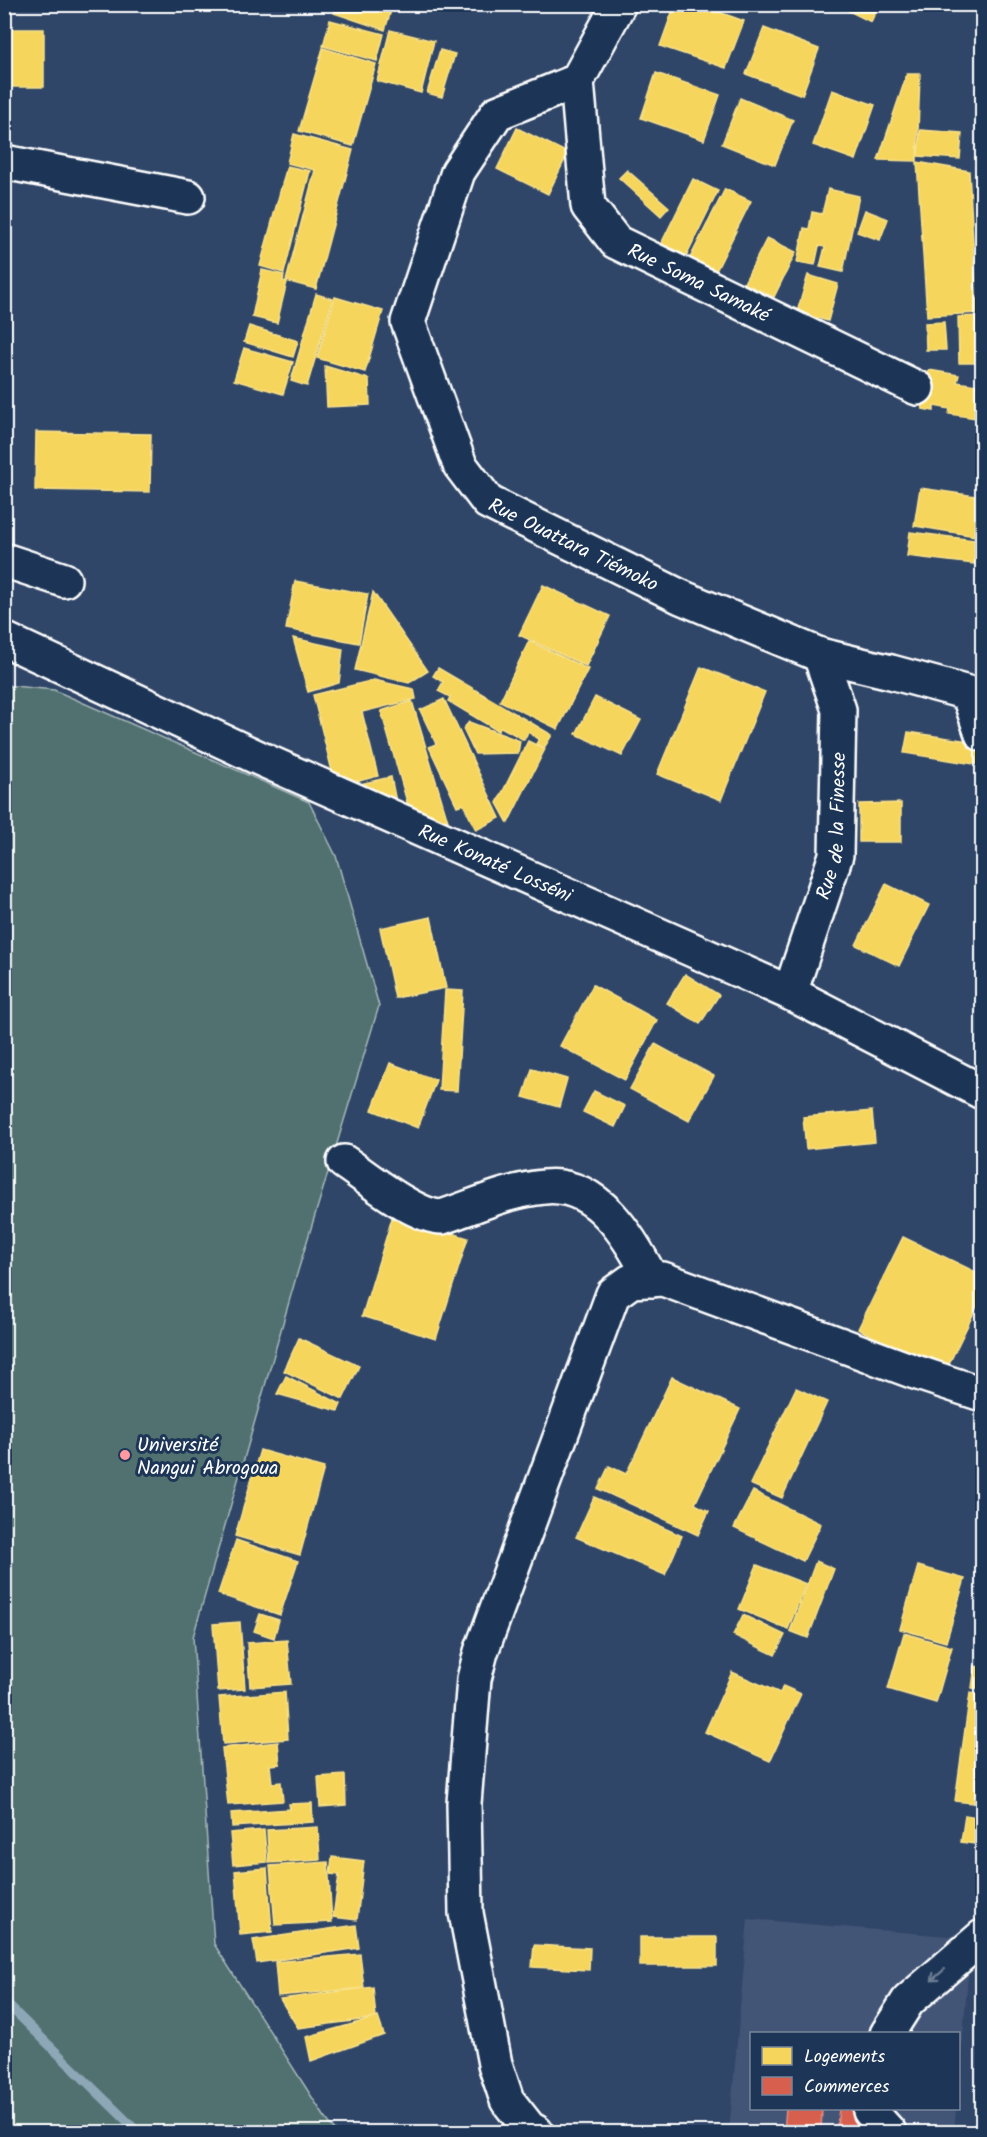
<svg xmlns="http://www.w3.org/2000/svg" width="987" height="2137" font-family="Kalam,sans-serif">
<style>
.built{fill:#425477}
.green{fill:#517171;stroke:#a8b8b8;stroke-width:1.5}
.homes{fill:#f6d55c;stroke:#f9e28d;stroke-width:1.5}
.shops{fill:#d6604d;stroke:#e29082;stroke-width:1.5}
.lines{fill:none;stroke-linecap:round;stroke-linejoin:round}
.stream{stroke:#8da7b6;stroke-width:9}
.minor-casing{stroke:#fff;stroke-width:38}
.minor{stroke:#1d3557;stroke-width:33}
.oneway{stroke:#6c7c92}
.poi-dot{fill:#ff9aa2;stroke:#1d3557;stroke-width:2}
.labels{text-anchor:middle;stroke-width:6;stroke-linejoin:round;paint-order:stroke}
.street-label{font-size:20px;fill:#fff;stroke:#1d3557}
.poi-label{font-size:20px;fill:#fff;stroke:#1d3557;text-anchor:start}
</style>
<rect width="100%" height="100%" fill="#304668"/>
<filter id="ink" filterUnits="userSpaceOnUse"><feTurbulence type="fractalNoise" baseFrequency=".0167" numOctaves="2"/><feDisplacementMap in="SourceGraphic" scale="12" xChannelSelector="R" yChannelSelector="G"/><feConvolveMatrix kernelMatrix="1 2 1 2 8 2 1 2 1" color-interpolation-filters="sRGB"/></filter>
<g filter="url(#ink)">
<path class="built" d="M 748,1919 L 971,1938 L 959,2084 L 958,2034 L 752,2034 L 752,2108 L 956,2109 L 954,2132 L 729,2132 Z"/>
<path class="green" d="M 4,685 L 54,690 L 309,802 L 336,856 L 379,1006 L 297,1274 L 193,1637 L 214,1944 L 324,2116 L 336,2132 L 5,2132 Z"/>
<g class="homes">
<path d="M 337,4 L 393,4 L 385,30 L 334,13 Z"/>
<path d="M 675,4 L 697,4 L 744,21 L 726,68 L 660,46 Z"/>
<path d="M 835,4 L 879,4 L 871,22 Z"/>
<path d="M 330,20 L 384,34 L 377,61 L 323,46 Z"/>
<path d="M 764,28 L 819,49 L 802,95 L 746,74 Z"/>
<rect x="4" y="29" width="40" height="58"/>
<path d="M 390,30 L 434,41 L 421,93 L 377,81 Z"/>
<path d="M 323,48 L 376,64 L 353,146 L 299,131 Z"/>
<path d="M 440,50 L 455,54 L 442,97 L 427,93 Z"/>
<path d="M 656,73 L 720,95 L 704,140 L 641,118 Z"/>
<path d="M 907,74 L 920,74 L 917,161 L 878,160 Z"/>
<path d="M 832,90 L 875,105 L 856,160 L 813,145 Z"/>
<path d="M 740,98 L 793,120 L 775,165 L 722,144 Z"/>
<path d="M 517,128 L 568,153 L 548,194 L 497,169 Z"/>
<path d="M 920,130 L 962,133 L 960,159 L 918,156 Z"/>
<path d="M 294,134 L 353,150 L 316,289 L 286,281 L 315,170 L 287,163 Z"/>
<path d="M 917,162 L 969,171 L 977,313 L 927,316 Z"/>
<path d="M 287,166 L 310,171 L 284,273 L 260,266 Z"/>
<path d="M 627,170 L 669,207 L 661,216 L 619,178 Z"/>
<path d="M 693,179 L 718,191 L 686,256 L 661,244 Z"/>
<path d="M 725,189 L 751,201 L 716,271 L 690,258 Z"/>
<path d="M 828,189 L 859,196 L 843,272 L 820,267 L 825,247 L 819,246 L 815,265 L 797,262 L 804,228 L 809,229 L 812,212 L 822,214 Z"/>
<path d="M 865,210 L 888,219 L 880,240 L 857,232 Z"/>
<path d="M 767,238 L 796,252 L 774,297 L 744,283 Z"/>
<path d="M 262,270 L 284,275 L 283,281 L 287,282 L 277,323 L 252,317 Z"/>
<path d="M 808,275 L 838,284 L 828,321 L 797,312 Z"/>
<path d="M 4,286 L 11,286 L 9,397 L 4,397 Z"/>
<path d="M 316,294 L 333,299 L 307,386 L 291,381 Z"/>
<path d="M 335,297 L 383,311 L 365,372 L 317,358 Z"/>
<path d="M 977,316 L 979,363 L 959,363 L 958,317 Z"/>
<path d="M 944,322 L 946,350 L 926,350 L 925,323 Z"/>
<path d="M 249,326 L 298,341 L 293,357 L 244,342 Z"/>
<path d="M 244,348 L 293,362 L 283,394 L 234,380 Z"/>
<path d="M 325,366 L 369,379 L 370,405 L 327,407 Z"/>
<path d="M 929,370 L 959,375 L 957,382 L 982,386 L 982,419 L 949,414 L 950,409 L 934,406 L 934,411 L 922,409 Z"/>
<path d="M 36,432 L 151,434 L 150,492 L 35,490 Z"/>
<path d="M 920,488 L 982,497 L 982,537 L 914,526 Z"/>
<path d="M 910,532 L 982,541 L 982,565 L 907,556 Z"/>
<path d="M 295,581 L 368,594 L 359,643 L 286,629 Z"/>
<path d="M 543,585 L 610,616 L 586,666 L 519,635 Z"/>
<path d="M 373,592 L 428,671 L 409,683 L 355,670 Z"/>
<path d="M 293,638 L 343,649 L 339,683 L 308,692 Z"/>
<path d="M 529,641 L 588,669 L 558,729 L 500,701 Z"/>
<path d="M 701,667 L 765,692 L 721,800 L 657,774 Z"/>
<path d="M 438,668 L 552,735 L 544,748 L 536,744 L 539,739 L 528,732 L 524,740 L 501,727 L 498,731 L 448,701 L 450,697 L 438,691 L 443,682 L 433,676 Z"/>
<path d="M 374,680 L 414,689 L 416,699 L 362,712 L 378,776 L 336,787 L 313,695 Z"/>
<path d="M 595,697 L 641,720 L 622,756 L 576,734 Z"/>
<path d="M 444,699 L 500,818 L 476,830 L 463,804 L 457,806 L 429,747 L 436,744 L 420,710 Z"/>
<path d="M 412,701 L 451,831 L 411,816 L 381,711 Z"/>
<path d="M 469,722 L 520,741 L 518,753 L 475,754 L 463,729 Z"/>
<path d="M 908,732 L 982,743 L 980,765 L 904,753 Z"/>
<path d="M 528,741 L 545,749 L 508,823 L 497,803 Z"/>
<path d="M 391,777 L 396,802 L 338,789 Z"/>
<path d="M 901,803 L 901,842 L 859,842 L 859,804 Z"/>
<path d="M 886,884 L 929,905 L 899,966 L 856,945 Z"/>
<path d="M 431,917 L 446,988 L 395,998 L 380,928 Z"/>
<path d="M 685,974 L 719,995 L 700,1024 L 667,1003 Z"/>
<path d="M 593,985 L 657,1020 L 625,1080 L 560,1046 Z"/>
<path d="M 445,990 L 463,991 L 457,1091 L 439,1090 Z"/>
<path d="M 655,1044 L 714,1076 L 689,1121 L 630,1089 Z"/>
<path d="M 390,1063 L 436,1080 L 418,1128 L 372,1110 Z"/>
<path d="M 532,1069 L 567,1079 L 559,1107 L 523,1097 Z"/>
<path d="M 594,1091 L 625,1106 L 615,1127 L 583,1112 Z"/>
<path d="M 872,1111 L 875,1142 L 806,1149 L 803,1117 Z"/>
<path d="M 393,1215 L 468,1238 L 436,1339 L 362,1316 Z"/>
<path d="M 903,1237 L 982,1275 L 982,1296 L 945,1372 L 858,1329 Z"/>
<path d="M 299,1338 L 359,1366 L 343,1399 L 284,1371 Z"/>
<path d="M 286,1376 L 341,1404 L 338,1411 L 277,1394 Z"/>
<path d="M 672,1377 L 740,1409 L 695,1504 L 709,1511 L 698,1535 L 598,1489 L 609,1466 L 626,1474 Z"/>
<path d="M 796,1388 L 827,1402 L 782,1498 L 750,1484 Z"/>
<path d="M 260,1450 L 324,1468 L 300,1555 L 235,1536 Z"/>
<path d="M 753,1491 L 821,1524 L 803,1561 L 734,1528 Z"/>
<path d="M 594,1497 L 682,1536 L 665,1575 L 576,1537 Z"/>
<path d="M 236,1540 L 298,1561 L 280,1615 L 218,1594 Z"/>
<path d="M 816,1561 L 834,1569 L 808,1638 L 790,1631 Z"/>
<path d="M 757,1565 L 806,1584 L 788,1629 L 739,1609 Z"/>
<path d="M 918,1566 L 965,1579 L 946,1642 L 900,1629 Z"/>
<path d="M 260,1614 L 279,1620 L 274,1638 L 254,1631 Z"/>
<path d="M 743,1615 L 785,1635 L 775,1655 L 733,1635 Z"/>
<path d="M 240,1622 L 245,1689 L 218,1691 L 213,1624 Z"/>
<path d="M 904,1633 L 952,1647 L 936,1703 L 888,1689 Z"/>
<path d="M 287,1640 L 291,1684 L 250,1687 L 247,1643 Z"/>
<path d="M 975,1666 L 982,1668 L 982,1690 L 972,1688 Z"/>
<path d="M 732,1672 L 780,1693 L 783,1686 L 801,1694 L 770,1761 L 705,1732 Z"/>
<path d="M 285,1692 L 288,1739 L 223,1744 L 219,1697 Z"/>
<path d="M 970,1693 L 982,1695 L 982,1804 L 955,1801 Z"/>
<path d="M 278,1742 L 280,1764 L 270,1765 L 272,1783 L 281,1782 L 283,1801 L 228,1805 L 222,1748 Z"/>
<path d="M 345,1775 L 346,1805 L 320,1807 L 318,1777 Z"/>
<path d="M 312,1803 L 313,1822 L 232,1827 L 231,1813 L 290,1809 L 289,1804 Z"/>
<path d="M 965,1815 L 982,1818 L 982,1845 L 961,1842 Z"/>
<path d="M 318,1827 L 320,1860 L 269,1863 L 267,1830 Z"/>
<path d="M 264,1830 L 267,1862 L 233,1865 L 230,1833 Z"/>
<path d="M 332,1857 L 364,1861 L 357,1920 L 333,1917 L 339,1875 L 330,1874 Z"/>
<path d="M 328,1862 L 332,1922 L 275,1925 L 270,1866 Z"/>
<path d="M 267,1868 L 272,1932 L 240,1935 L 235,1871 Z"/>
<path d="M 356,1925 L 359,1948 L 257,1963 L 253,1940 Z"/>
<rect x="640" y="1937" width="77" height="29"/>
<path d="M 534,1945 L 590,1948 L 589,1970 L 532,1967 Z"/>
<path d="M 360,1954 L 364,1988 L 278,1996 L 275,1962 Z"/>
<path d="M 373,1987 L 376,2018 L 298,2028 L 280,1999 Z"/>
<path d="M 378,2017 L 384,2035 L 311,2061 L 306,2037 Z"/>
</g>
<g class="shops">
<path d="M 786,2108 L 822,2108 L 821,2132 L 784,2132 Z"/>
<path d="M 839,2108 L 892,2108 L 891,2132 L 837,2128 Z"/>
</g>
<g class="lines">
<path class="stream" d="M 4,2001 L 138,2132"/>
<defs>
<g id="minor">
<path id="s1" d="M 619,4 L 577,81 L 588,206 L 616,242 L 917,388"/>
<path id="s2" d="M 577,81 L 497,113 L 458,172 L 408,322 L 460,465 L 488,502 L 681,597 L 820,655 L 891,672 L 968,693 L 982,734"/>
<path d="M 4,162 L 188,197"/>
<path d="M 4,560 L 64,580"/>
<path id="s3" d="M 4,639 L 261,759 L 790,993 L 982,1092"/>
<path id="s4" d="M 790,993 L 836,855 L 839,710 L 820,655"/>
<path d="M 344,1162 C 368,1178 415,1217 442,1217 C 475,1206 509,1190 544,1187 C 598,1181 631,1239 652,1280"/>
<path d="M 887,2034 L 908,2001 L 982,1937"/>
<path d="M 870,2111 L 889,2132"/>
<path d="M 536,2132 L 529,2128 L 507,2100 L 495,2064 L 466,1913 L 464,1803 L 474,1679 L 481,1652 L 613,1294 L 631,1281 L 663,1279 L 912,1371 L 982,1394"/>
</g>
</defs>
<use href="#minor" class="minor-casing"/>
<use href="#minor" class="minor"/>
</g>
<defs><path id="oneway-shaft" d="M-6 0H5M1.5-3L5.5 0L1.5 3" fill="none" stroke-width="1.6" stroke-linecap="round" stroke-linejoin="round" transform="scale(1.5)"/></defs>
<use class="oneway" href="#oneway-shaft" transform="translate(938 1975) rotate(139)"/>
</g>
<circle class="poi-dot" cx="125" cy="1455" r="6"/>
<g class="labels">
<g class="street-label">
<text dy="7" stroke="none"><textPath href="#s1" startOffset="351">Rue Soma Samaké</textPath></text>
<text dy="7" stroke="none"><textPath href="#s2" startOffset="609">Rue Ouattara Tiémoko</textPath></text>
<text dy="7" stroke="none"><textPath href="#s4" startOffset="174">Rue de la Finesse</textPath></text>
<text dy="7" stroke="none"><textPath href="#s3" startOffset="540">Rue Konaté Losséni</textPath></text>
</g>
<g class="poi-label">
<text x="137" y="1451">Université<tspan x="137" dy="23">Nangui Abrogoua</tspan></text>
</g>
</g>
<rect width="987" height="2137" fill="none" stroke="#1d3557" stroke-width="24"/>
<rect x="12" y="12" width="963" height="2113" fill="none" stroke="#fff" stroke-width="2" filter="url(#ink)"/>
<rect x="750" y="2032" width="210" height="78" fill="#1d3557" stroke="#77869a" stroke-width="1.5"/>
<rect x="762" y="2047" width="30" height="18" fill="#f6d55c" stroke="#77869a" stroke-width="1.5"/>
<text x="804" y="2062" font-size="18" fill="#ffffff">Logements</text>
<rect x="762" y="2077" width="30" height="18" fill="#d6604d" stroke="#77869a" stroke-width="1.5"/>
<text x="804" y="2092" font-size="18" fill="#ffffff">Commerces</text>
</svg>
